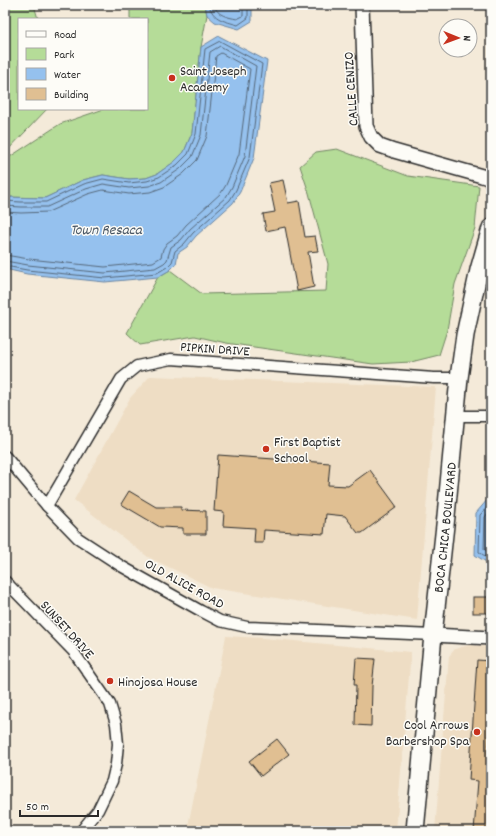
<svg xmlns="http://www.w3.org/2000/svg" width="496" height="836" font-family="Dekko,sans-serif">
<style>
.built{fill:#eeddc4}
.green{fill:#b5dc98;stroke:#708462}
.water{fill:#95c1ee;stroke:#6b85a0}
.lines{fill:none;stroke-linecap:round;stroke-linejoin:round}
.shore{stroke:#556779;stroke-width:1}
.building{fill:#e0bf92;stroke:#2b2b2b}
.minor-casing{stroke:#2b2b2b;stroke-width:13}
.tertiary-casing{stroke:#2b2b2b;stroke-width:16}
.primary-casing{stroke:#2b2b2b;stroke-width:20}
.minor{stroke:#fdfcf7;stroke-width:10}
.tertiary{stroke:#fdfcf7;stroke-width:13}
.primary{stroke:#fdfcf7;stroke-width:17}
.poi-dot{fill:#c8321e;stroke:#fdfcf7;stroke-width:1.5}
.labels{text-anchor:middle;stroke-width:3;stroke-linejoin:round;paint-order:stroke}
.poi-label{font-size:14px;fill:#2b2b2b;stroke:#fdfcf7;text-anchor:start}
.street-label{font-size:14px;fill:#2b2b2b;stroke:#fdfcf7}
.water-label{font-size:15px;font-style:italic;fill:#4b5866;stroke:#fdfcf7}
</style>
<rect width="100%" height="100%" fill="#f4ead9"/>
<filter id="ink" filterUnits="userSpaceOnUse"><feTurbulence type="fractalNoise" baseFrequency=".025" numOctaves="2"/><feDisplacementMap in="SourceGraphic" scale="8" xChannelSelector="R" yChannelSelector="G"/><feConvolveMatrix kernelMatrix="1 2 1 2 8 2 1 2 1" color-interpolation-filters="sRGB"/></filter>
<g filter="url(#ink)">
<g class="built">
<path d="M 150,376 L 436,387 L 417,620 L 212,588 L 148,557 L 74,500 L 130,398 Z"/>
<path d="M 226,636 L 263,638 L 411,652 L 396,831 L 187,831 Z"/>
<path d="M 469,645 L 491,647 L 491,831 L 435,831 L 449,656 L 455,649 Z"/>
</g>
<g class="green">
<path d="M 5,5 L 34,5 L 38,19 L 19,19 L 19,109 L 47,109 L 5,153 Z"/>
<path d="M 130,5 L 205,5 L 207,15 L 201,47 L 192,133 L 184,152 L 174,162 L 157,174 L 146,178 L 129,179 L 103,175 L 83,180 L 45,198 L 5,197 L 5,160 L 60,124 L 104,109 L 147,109 L 147,19 L 130,19 Z"/>
<path d="M 337,149 L 408,176 L 479,186 L 475,228 L 455,284 L 447,330 L 439,355 L 411,362 L 373,364 L 226,343 L 195,336 L 140,345 L 127,333 L 158,277 L 170,270 L 202,294 L 326,291 L 328,264 L 309,193 L 300,166 L 316,152 Z"/>
</g>
<g class="water">
<path d="M 205,5 L 252,5 L 252,21 L 239,29 L 215,22 L 207,15 Z"/>
<path d="M 219,36 L 267,61 L 254,158 L 240,192 L 233,203 L 196,236 L 187,247 L 178,253 L 176,264 L 170,270 L 158,277 L 105,282 L 27,274 L 5,269 L 5,197 L 45,198 L 83,180 L 103,175 L 129,179 L 146,178 L 157,174 L 174,162 L 184,152 L 192,133 L 201,47 Z"/>
<path d="M 488,499 L 491,499 L 491,565 L 475,555 L 476,513 Z"/>
</g>
<g class="lines">
<g class="shore">
<path d="M 209,5 C 213,20 225,21 238,25 L 248,18 L 248,5"/>
<path d="M 214,5 C 217,16 228,17 237,19 L 243,16 L 243,5"/>
<path d="M 5,201 L 21,202 L 46,202 L 84,184 L 103,179 L 129,183 L 147,181 L 159,177 L 177,165 L 188,154 L 196,134 L 205,49 L 220,41 L 262,64 L 250,157 L 236,190 L 230,200 L 193,233 L 184,244 L 175,251 L 172,262 L 167,267 L 157,273 L 105,278 L 27,270 L 5,266"/>
<path d="M 5,206 L 21,207 L 47,207 L 86,189 L 103,184 L 129,188 L 149,186 L 161,182 L 180,169 L 192,157 L 201,135 L 210,52 L 220,46 L 256,66 L 245,156 L 232,187 L 226,197 L 190,229 L 181,240 L 171,247 L 167,260 L 164,263 L 155,268 L 105,273 L 28,265 L 5,261"/>
<path d="M 5,212 L 21,213 L 48,212 L 88,194 L 103,190 L 129,194 L 150,192 L 164,187 L 183,174 L 197,160 L 207,136 L 216,56 L 221,53 L 250,69 L 239,154 L 226,185 L 221,193 L 186,225 L 177,236 L 167,243 L 163,249 L 161,257 L 153,262 L 105,267 L 29,259 L 5,255"/>
<path d="M 491,503 L 480,515 L 479,552 L 491,560"/>
<path d="M 491,509 L 485,517 L 484,549 L 491,554"/>
</g>
</g>
<g class="building">
<path d="M 283,180 L 288,203 L 299,201 L 305,237 L 315,236 L 318,251 L 308,252 L 314,287 L 297,291 L 285,227 L 266,231 L 263,214 L 275,212 L 269,183 Z"/>
<path d="M 218,455 L 330,463 L 328,485 L 348,486 L 370,470 L 397,507 L 362,533 L 358,533 L 345,516 L 326,514 L 324,534 L 264,530 L 263,543 L 254,543 L 255,528 L 223,526 L 224,512 L 214,511 Z"/>
<path d="M 129,491 L 156,507 L 181,507 L 181,510 L 206,511 L 206,534 L 183,534 L 183,528 L 160,527 L 121,504 Z"/>
<rect x="473" y="597" width="18" height="16"/>
<path d="M 356,658 L 375,659 L 372,686 L 371,726 L 355,725 L 356,685 L 354,685 Z"/>
<path d="M 477,660 L 491,661 L 491,692 L 488,753 L 491,753 L 491,831 L 474,831 L 478,781 L 469,780 Z"/>
<path d="M 277,739 L 289,754 L 261,776 L 249,761 Z"/>
</g>
<g class="lines">
<defs>
<g id="minor">
<path d="M 479,270 L 491,271"/>
<path d="M 455,416 L 491,416"/>
<path d="M 5,456 L 47,506 L 78,538 L 121,566 L 201,611 L 220,621 L 247,627 L 433,635"/>
<path d="M 47,506 L 121,379 L 137,366 L 171,359 L 434,378 L 459,378"/>
<path d="M 5,581 L 73,651 L 110,704 L 116,724 L 118,744 L 116,764 L 112,781 L 98,810 L 81,831"/>
</g>
<g id="tertiary">
<path d="M 362,5 L 366,126 L 371,137 L 380,146 L 394,151 L 482,176 L 491,179"/>
<path d="M 433,635 L 491,638"/>
</g>
<g id="primary">
<path id="s1" d="M 415,831 L 433,635 L 446,516 L 459,378 L 465,335 L 479,270 L 491,228"/>
</g>
</defs>
<use href="#minor" class="minor-casing"/>
<use href="#tertiary" class="tertiary-casing"/>
<use href="#primary" class="primary-casing"/>
<use href="#minor" class="minor"/>
<use href="#tertiary" class="tertiary"/>
<use href="#primary" class="primary"/>
</g>
</g>
<g class="poi-dot">
<circle cx="172" cy="78" r="4"/>
<circle cx="266" cy="449" r="4"/>
<circle cx="110" cy="681" r="4"/>
<circle cx="477" cy="732" r="4"/>
</g>
<g class="labels">
<g class="poi-label">
<text x="180" y="75">Saint Joseph<tspan x="180" dy="16">Academy</tspan></text>
<text x="274" y="446">First Baptist<tspan x="274" dy="16">School</tspan></text>
<text x="118" y="686">Hinojosa House</text>
<text x="469" y="729" text-anchor="end">Cool Arrows<tspan x="469" dy="16">Barbershop Spa</tspan></text>
</g>
<g class="street-label">
<text transform="translate(350 89) rotate(-94)" y="5">CALLE CENIZO</text>
<text transform="translate(215 348) rotate(4)" y="5">PIPKIN DRIVE</text>
<text dy="5" stroke="none"><textPath href="#s1" startOffset="305">BOCA CHICA BOULEVARD</textPath></text>
<text transform="translate(185 583) rotate(29)" y="5">OLD ALICE ROAD</text>
<text transform="translate(68 629) rotate(48)" y="5">SUNSET DRIVE</text>
</g>
<g class="water-label">
<text x="106" y="234">Town Resaca</text>
</g>
</g>
<rect width="496" height="836" fill="none" stroke="#fdfcf7" stroke-width="20"/>
<rect x="10" y="10" width="476" height="816" fill="none" stroke="#2b2b2b" stroke-width="1.5" filter="url(#ink)"/>
<rect x="18" y="18" width="130" height="92" fill="#fdfcf7" stroke="#a9a8a5"/>
<rect x="26" y="31" width="20" height="6" fill="#fdfcf7" stroke="#a9a8a5"/>
<text x="54" y="38" font-size="12" fill="#2b2b2b">Road</text>
<rect x="26" y="48" width="20" height="12" fill="#b5dc98" stroke="#a9a8a5"/>
<text x="54" y="58" font-size="12" fill="#2b2b2b">Park</text>
<rect x="26" y="68" width="20" height="12" fill="#95c1ee" stroke="#a9a8a5"/>
<text x="54" y="78" font-size="12" fill="#2b2b2b">Water</text>
<rect x="26" y="88" width="20" height="12" fill="#e0bf92" stroke="#a9a8a5"/>
<text x="54" y="98" font-size="12" fill="#2b2b2b">Building</text>
<g transform="translate(458 38) rotate(91)"><circle r="19" fill="#fdfcf7" stroke="#a9a8a5"/>
<path d="M0-3L7 15L0 10L-7 15Z" fill="#c8321e"/>
<text y="-6" font-size="11" font-weight="bold" text-anchor="middle" fill="#2b2b2b">N</text>
</g>
<path d="M20 810v6h78v-6" fill="none" stroke="#2b2b2b" stroke-width="2"/>
<text x="26" y="810" font-size="12" fill="#2b2b2b" stroke="#fdfcf7" stroke-width="3" paint-order="stroke">50 m</text>
</svg>
